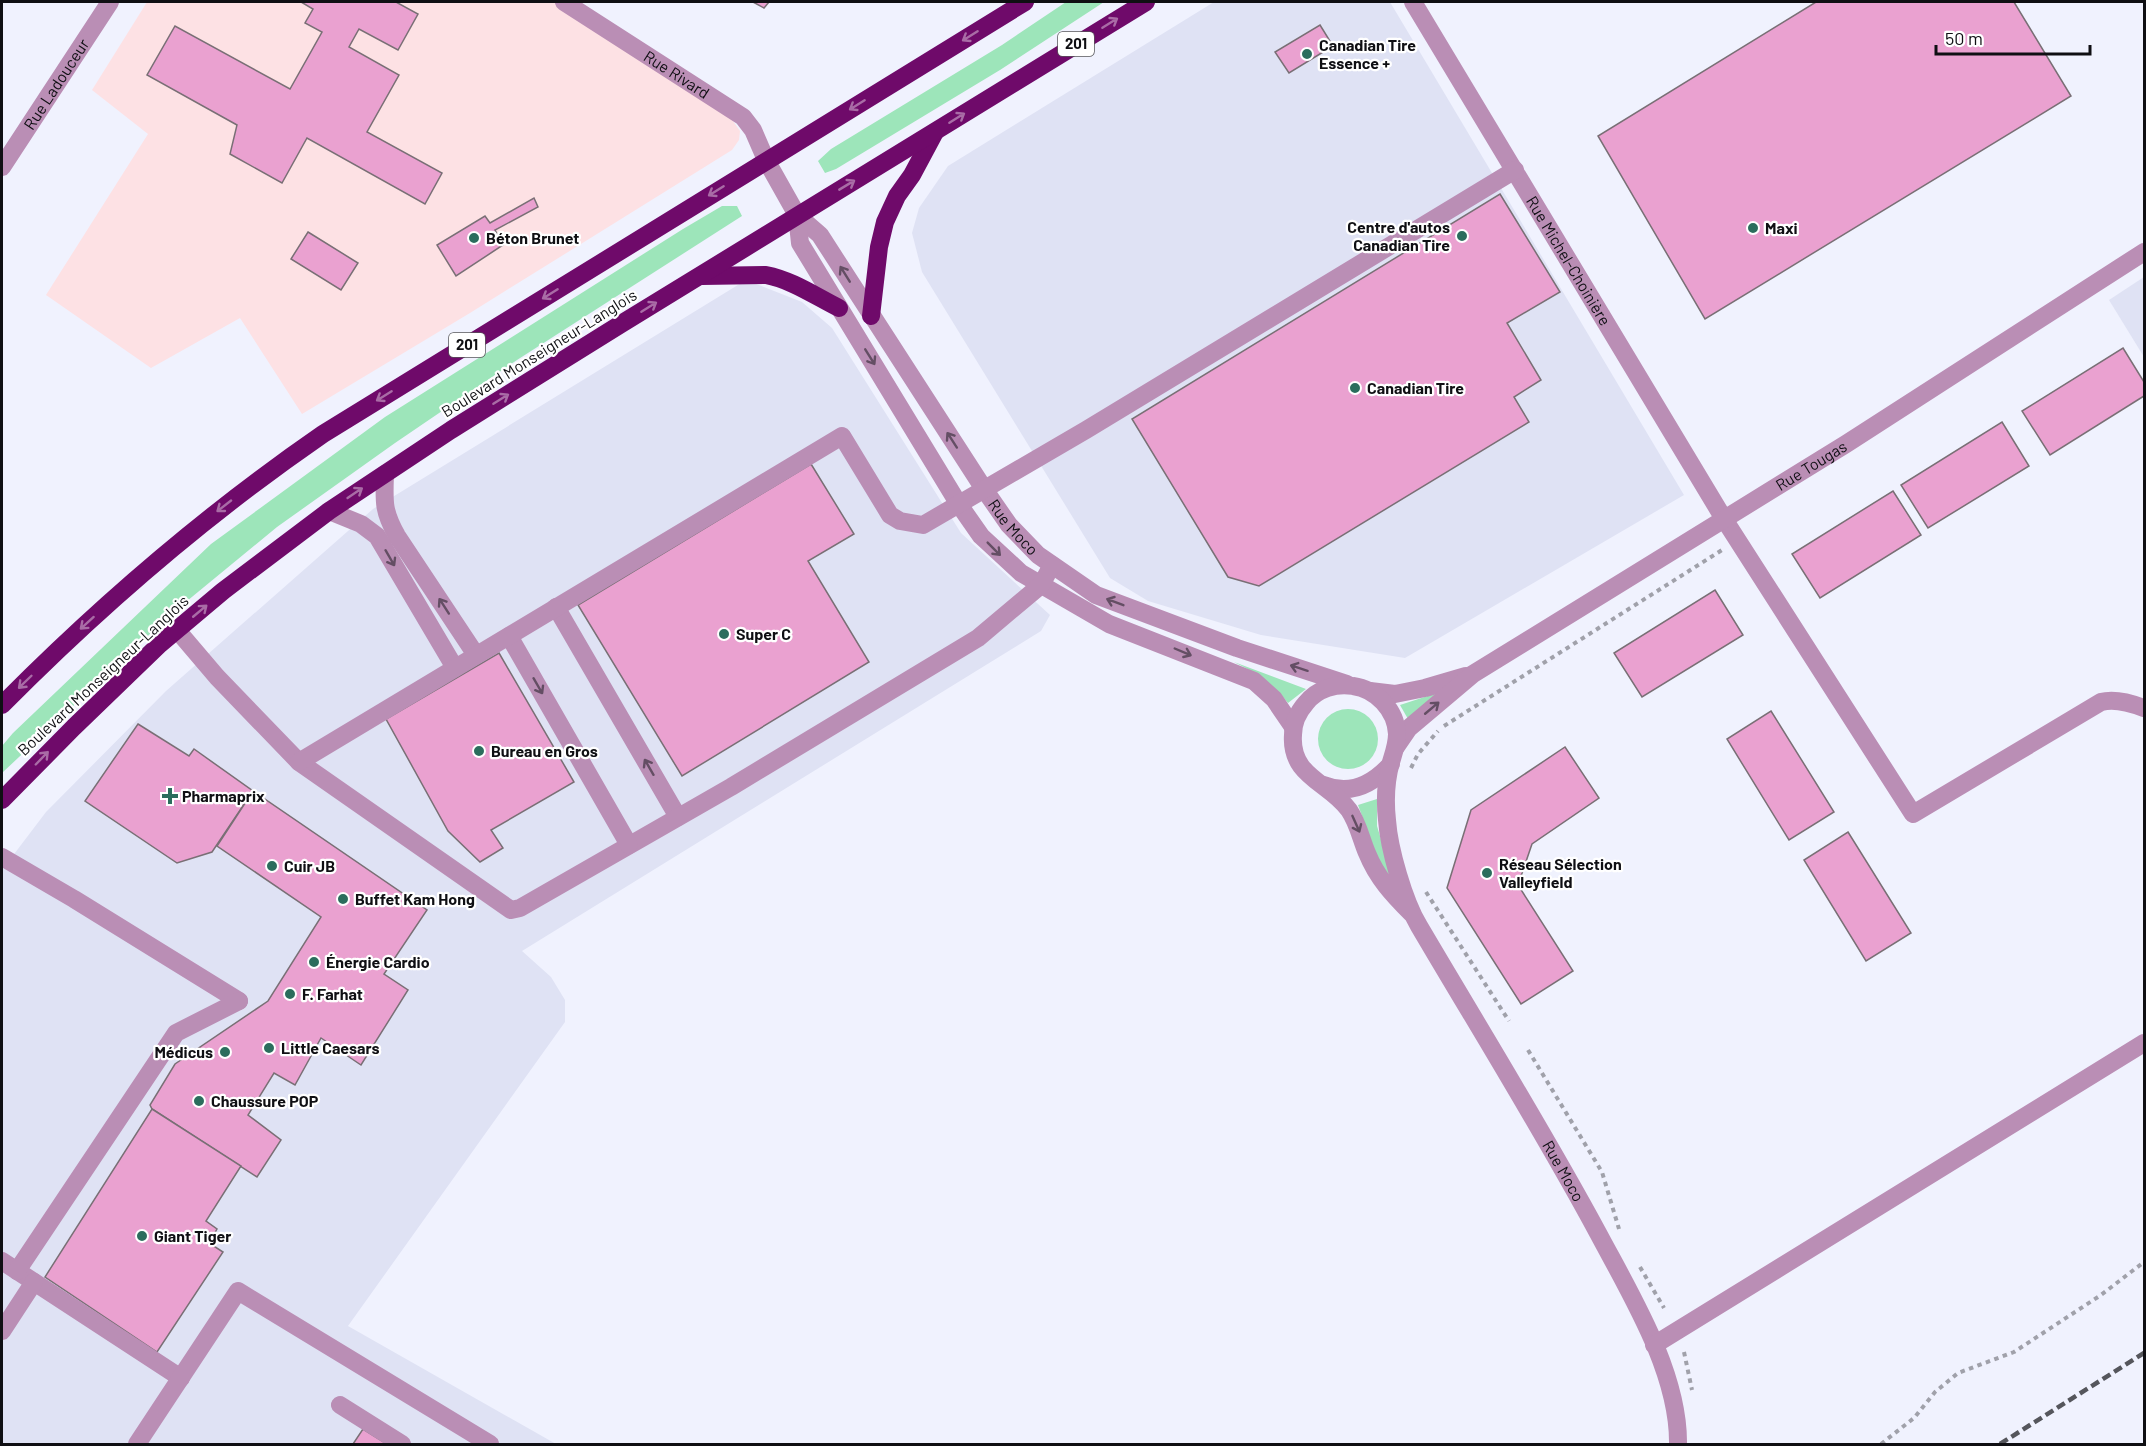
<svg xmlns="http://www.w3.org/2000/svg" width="2146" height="1446" font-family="Barlow,sans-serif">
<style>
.built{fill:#dfe2f4}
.industrial{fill:#fde1e4}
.green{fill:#9de5ba}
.building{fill:#eaa1d0;stroke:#796f75;stroke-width:1.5}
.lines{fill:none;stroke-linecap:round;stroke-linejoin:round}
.path{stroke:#a0a1aa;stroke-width:4;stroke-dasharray:4.5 4.5;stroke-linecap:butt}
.minor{stroke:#ba8eb5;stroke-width:18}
.highway{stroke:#6f0a6a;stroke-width:18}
.rail{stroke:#55565c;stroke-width:4.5;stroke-dasharray:9 4.5;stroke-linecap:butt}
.oneway{stroke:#a96ca6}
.oneway2{stroke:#644e64}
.poi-dot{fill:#2b6d5d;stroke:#fff;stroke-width:2}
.labels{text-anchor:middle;stroke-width:4.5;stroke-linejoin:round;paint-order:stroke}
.shield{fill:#fff;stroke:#57575a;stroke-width:1.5}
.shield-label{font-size:15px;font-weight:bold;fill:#0f0f13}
.poi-label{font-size:16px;font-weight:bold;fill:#0f0f13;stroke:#fff;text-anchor:start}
.street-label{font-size:16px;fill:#0f0f13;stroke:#fff}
</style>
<rect width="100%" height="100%" fill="#f0f2fe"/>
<g class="built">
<path d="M 1214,2 L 1390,2 L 1684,495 L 1405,658 L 1261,635 L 1148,601 L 1110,578 L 922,272 L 912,233 L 919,208 L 948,166 Z"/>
<path d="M 2144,277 L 2144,357 L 2109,300 Z"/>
<path d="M 746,280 L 802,302 L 832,328 L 961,533 L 1050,615 L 1041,631 L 522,951 L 551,977 L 565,1000 L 565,1022 L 348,1326 L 556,1444 L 2,1444 L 2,870 L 46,812 L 166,691 L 373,509 Z"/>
</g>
<path class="industrial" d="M 147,2 L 572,2 L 728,114 L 740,131 L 739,140 L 732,150 L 470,313 L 302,414 L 240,318 L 151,368 L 46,295 L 148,134 L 92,90 Z"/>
<g class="green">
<path d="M 1066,2 L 1104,2 L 1000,70 L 836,169 L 825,173 L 818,161 L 831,149 L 1002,45 Z"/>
<path d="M 722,206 L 737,206 L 742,216 L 517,360 L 395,443 L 277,527 L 170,615 L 2,773 L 2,746 L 13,733 L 211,544 L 385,417 L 683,229 Z"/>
<path d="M 1234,662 L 1306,689 L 1288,703 C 1271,682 1258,674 1234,662 Z"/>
<path d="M 1446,690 L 1408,719 L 1400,705 Z"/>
<circle cx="1348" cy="739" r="30"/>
<path d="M 1377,799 L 1377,826 L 1396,889 L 1381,867 L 1358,805 Z"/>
</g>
<g class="building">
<path d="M 301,2 L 396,2 L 418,14 L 398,50 L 359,29 L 349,47 L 399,75 L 367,132 L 442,173 L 425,204 L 307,138 L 282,183 L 230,154 L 237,125 L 147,75 L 175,26 L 290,89 L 322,32 L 305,23 L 313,9 Z"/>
<path d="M 753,2 L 769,2 L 764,8 Z"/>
<path d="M 1816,2 L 2014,2 L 2071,96 L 1705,319 L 1598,136 Z"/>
<path d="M 1320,25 L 1333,46 L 1289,73 L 1275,52 Z"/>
<path d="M 1500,194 L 1560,292 L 1507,323 L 1541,380 L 1514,397 L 1529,422 L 1259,586 L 1228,577 L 1132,419 Z"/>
<path d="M 534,198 L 538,207 L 495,230 L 503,245 L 456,276 L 437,245 L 485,216 L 490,223 Z"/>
<path d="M 308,232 L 358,263 L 341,290 L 291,259 Z"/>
<path d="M 2123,348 L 2144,382 L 2144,396 L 2050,455 L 2022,411 Z"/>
<path d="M 2002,422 L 2029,466 L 1928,528 L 1901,485 Z"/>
<path d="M 811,464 L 854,534 L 808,561 L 869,662 L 682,776 L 578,605 Z"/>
<path d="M 1893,491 L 1921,535 L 1820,598 L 1792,554 Z"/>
<path d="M 1715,590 L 1743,635 L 1642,697 L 1614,653 Z"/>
<path d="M 499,653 L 574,782 L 491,830 L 503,848 L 480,862 L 448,831 L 386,719 Z"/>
<path d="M 1771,711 L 1834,812 L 1789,840 L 1727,739 Z"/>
<path d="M 138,724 L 189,756 L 194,749 L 253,791 L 212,852 L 177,863 L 85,801 Z"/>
<path d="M 1565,747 L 1599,798 L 1532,844 L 1518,885 L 1573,971 L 1521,1004 L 1447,888 L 1471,810 Z"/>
<path d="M 253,791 L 427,910 L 384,974 L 408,990 L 361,1065 L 321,1038 L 295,1085 L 274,1073 L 248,1115 L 281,1140 L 257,1177 L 152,1109 L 150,1105 L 175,1064 L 268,1001 L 321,917 L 217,846 Z"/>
<path d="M 1848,832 L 1911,933 L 1866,961 L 1804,860 Z"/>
<path d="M 152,1109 L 241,1166 L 206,1221 L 217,1229 L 209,1243 L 223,1252 L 157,1352 L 45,1277 Z"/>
<path d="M 363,1429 L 387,1444 L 353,1444 Z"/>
</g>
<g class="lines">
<g class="path">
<path d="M 1444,726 L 1722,550"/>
<path d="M 1411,768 L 1418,754 L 1438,731"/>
<path d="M 1426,892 L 1509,1021"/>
<path d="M 1528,1050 L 1602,1172 L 1619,1229"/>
<path d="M 1640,1267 L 1664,1308"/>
<path d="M 1684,1352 L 1692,1390"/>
<path d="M 1881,1444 L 1914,1418 L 1935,1392 L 1958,1373 L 2014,1352 L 2101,1295 L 2144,1262"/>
</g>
<g class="minor">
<path id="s1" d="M 564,2 L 743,117 L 753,130 L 766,160 L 797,215 L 820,235 L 984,489 L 1009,525 L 1038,555 L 1096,595 L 1237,648 L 1347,684"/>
<path id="s2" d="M 1413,2 L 1724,519 L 1913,814 L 2101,702 C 2115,698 2131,703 2144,708"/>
<path id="s3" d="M 2,167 L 110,2"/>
<path d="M 797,215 L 800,243 L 958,503 L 981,536 L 1021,573 L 1109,624 L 1254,681 L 1274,699 L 1293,727"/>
<path d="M 385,474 C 384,502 383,511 397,536 L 476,655"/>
<path d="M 329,511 L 361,524 L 377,536 L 455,668"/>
<path d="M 556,607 L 678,817"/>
<path d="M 177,630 L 217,677 L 299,762 L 511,910 L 520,908 L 731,787 L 978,638 L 1041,585 L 1052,565"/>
<path d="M 509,636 L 629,845"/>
<path d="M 1370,691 L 1395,694 L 1425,688 L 1466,676"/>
<path id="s4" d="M 1396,747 L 1409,728 L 1473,674 L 1846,444 L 2144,252"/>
<path d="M 299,762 L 842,436 L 890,515 L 900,521 L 923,525 L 1086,430 L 1515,170"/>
<path d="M 1324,785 C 1351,796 1373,784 1391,764"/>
<path d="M 2,857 L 74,899 L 239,1001"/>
<path id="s5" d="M 1412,914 C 1393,895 1377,878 1367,853 C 1361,839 1358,823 1349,810 C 1329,782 1290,777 1293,735 C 1293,722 1298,712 1306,703 C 1317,689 1336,683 1353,686 C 1376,689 1396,710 1397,734 C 1397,744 1394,752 1391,762 C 1386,780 1385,802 1387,820 C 1389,849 1404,901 1419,926 C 1479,1028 1542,1129 1598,1233 C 1631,1295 1679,1373 1678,1444"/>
<path d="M 2,1261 L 181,1378"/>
<path d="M 17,1271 L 176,1033 L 239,1001"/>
<path d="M 2,1331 L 34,1282"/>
<path d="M 1654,1345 L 2144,1043"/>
<path d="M 340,1405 L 402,1444"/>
<path d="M 137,1444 L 238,1291 L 490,1444"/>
</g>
<g class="highway">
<path d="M 702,276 L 766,275 C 792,280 815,296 839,308"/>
<path d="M 871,316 L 879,247 L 885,222 L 897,196 L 912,175 L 935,132"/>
<path d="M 2,705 C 100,606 207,514 323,434 L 1025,2"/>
<path d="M 2,800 L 74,727 L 160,644 L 223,591 L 329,511 L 451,430 L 621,324 L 1146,2"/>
</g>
<path class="rail" d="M 2000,1444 L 2144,1353"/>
</g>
<defs><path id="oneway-shaft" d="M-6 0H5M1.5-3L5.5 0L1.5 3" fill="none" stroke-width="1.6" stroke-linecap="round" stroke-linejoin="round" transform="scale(1.5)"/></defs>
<g class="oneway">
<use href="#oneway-shaft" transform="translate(1110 23) rotate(-32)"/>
<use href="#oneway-shaft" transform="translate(970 36) rotate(148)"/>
<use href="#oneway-shaft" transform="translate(857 105) rotate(148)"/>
<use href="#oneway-shaft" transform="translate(957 118) rotate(-32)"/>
<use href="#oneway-shaft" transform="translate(847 185) rotate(-31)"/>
<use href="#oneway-shaft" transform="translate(716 191) rotate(148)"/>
<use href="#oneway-shaft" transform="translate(550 294) rotate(148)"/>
<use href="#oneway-shaft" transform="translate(649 307) rotate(-32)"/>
<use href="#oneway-shaft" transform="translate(384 396) rotate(148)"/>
<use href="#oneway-shaft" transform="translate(501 399) rotate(-32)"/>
<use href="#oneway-shaft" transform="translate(355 493) rotate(-34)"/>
<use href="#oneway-shaft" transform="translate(224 506) rotate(142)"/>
<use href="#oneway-shaft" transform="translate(200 611) rotate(-40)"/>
<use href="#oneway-shaft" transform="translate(87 623) rotate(138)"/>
<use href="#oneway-shaft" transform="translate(25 682) rotate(136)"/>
<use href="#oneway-shaft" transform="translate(42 758) rotate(-46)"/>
</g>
<g class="oneway2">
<use href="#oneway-shaft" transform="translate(845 274) rotate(-122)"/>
<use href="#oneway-shaft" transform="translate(870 357) rotate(58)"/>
<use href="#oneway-shaft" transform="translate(952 440) rotate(-123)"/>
<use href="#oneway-shaft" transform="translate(994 549) rotate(45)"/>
<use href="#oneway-shaft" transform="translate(390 558) rotate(60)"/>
<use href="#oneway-shaft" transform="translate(1115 602) rotate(-159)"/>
<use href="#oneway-shaft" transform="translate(444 606) rotate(-123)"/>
<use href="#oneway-shaft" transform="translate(1183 652) rotate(23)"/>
<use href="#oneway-shaft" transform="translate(1299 668) rotate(-162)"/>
<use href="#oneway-shaft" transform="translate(538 686) rotate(60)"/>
<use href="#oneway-shaft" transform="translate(1432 708) rotate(-40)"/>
<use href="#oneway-shaft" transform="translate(649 767) rotate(-120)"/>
<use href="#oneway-shaft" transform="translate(1356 824) rotate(66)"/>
</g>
<g class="poi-dot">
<circle cx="1307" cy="54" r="6"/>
<circle cx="1753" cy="228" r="6"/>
<circle cx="1462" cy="236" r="6"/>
<circle cx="474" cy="238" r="6"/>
<circle cx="1355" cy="388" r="6"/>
<circle cx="724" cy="634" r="6"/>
<circle cx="479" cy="751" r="6"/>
<path d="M167 787h6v6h6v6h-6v6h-6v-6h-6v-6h6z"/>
<circle cx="272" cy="866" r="6"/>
<circle cx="1487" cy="873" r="6"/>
<circle cx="343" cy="899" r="6"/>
<circle cx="314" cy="962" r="6"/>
<circle cx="290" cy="994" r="6"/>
<circle cx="269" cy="1048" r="6"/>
<circle cx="225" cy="1052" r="6"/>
<circle cx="199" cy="1101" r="6"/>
<circle cx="142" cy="1236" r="6"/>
</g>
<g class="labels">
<g class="shield">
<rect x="1058" y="32" width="36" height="24" rx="4.5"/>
<rect x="449" y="333" width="36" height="24" rx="4.5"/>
</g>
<g class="shield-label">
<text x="1076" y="49">201</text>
<text x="467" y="350">201</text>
</g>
<g class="poi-label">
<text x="1319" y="51">Canadian Tire<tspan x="1319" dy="18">Essence +</tspan></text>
<text x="1450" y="233" text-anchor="end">Centre d'autos<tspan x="1450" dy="18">Canadian Tire</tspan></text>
<text x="1765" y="234">Maxi</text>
<text x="486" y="244">Béton Brunet</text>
<text x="1367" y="394">Canadian Tire</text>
<text x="736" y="640">Super C</text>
<text x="491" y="757">Bureau en Gros</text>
<text x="182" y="802">Pharmaprix</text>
<text x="1499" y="870">Réseau Sélection<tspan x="1499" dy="18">Valleyfield</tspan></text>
<text x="284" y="872">Cuir JB</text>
<text x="355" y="905">Buffet Kam Hong</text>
<text x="326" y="968">Énergie Cardio</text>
<text x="302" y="1000">F. Farhat</text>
<text x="281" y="1054">Little Caesars</text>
<text x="213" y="1058" text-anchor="end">Médicus</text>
<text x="211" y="1107">Chaussure POP</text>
<text x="154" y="1242">Giant Tiger</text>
</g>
<g class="street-label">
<text dy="6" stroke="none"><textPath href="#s1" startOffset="134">Rue Rivard</textPath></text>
<text dy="6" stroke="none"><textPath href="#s3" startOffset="99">Rue Ladouceur</textPath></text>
<text dy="6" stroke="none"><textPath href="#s2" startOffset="302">Rue Michel-Choinière</textPath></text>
<text transform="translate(539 353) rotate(-32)" y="6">Boulevard Monseigneur-Langlois</text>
<text dy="6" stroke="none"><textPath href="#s4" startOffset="504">Rue Tougas</textPath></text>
<text dy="6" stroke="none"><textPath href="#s1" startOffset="706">Rue Moco</textPath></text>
<text transform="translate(103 675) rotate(-43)" y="6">Boulevard Monseigneur-Langlois</text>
<text dy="6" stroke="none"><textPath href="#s5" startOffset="862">Rue Moco</textPath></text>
</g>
</g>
<rect width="2146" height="1446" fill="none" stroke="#0f0f13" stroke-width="6"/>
<path d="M1936 45v9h154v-9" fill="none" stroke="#0f0f13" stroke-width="3"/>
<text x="1945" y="45" font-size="18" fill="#0f0f13" stroke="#ffffff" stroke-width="4.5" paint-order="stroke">50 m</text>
</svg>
